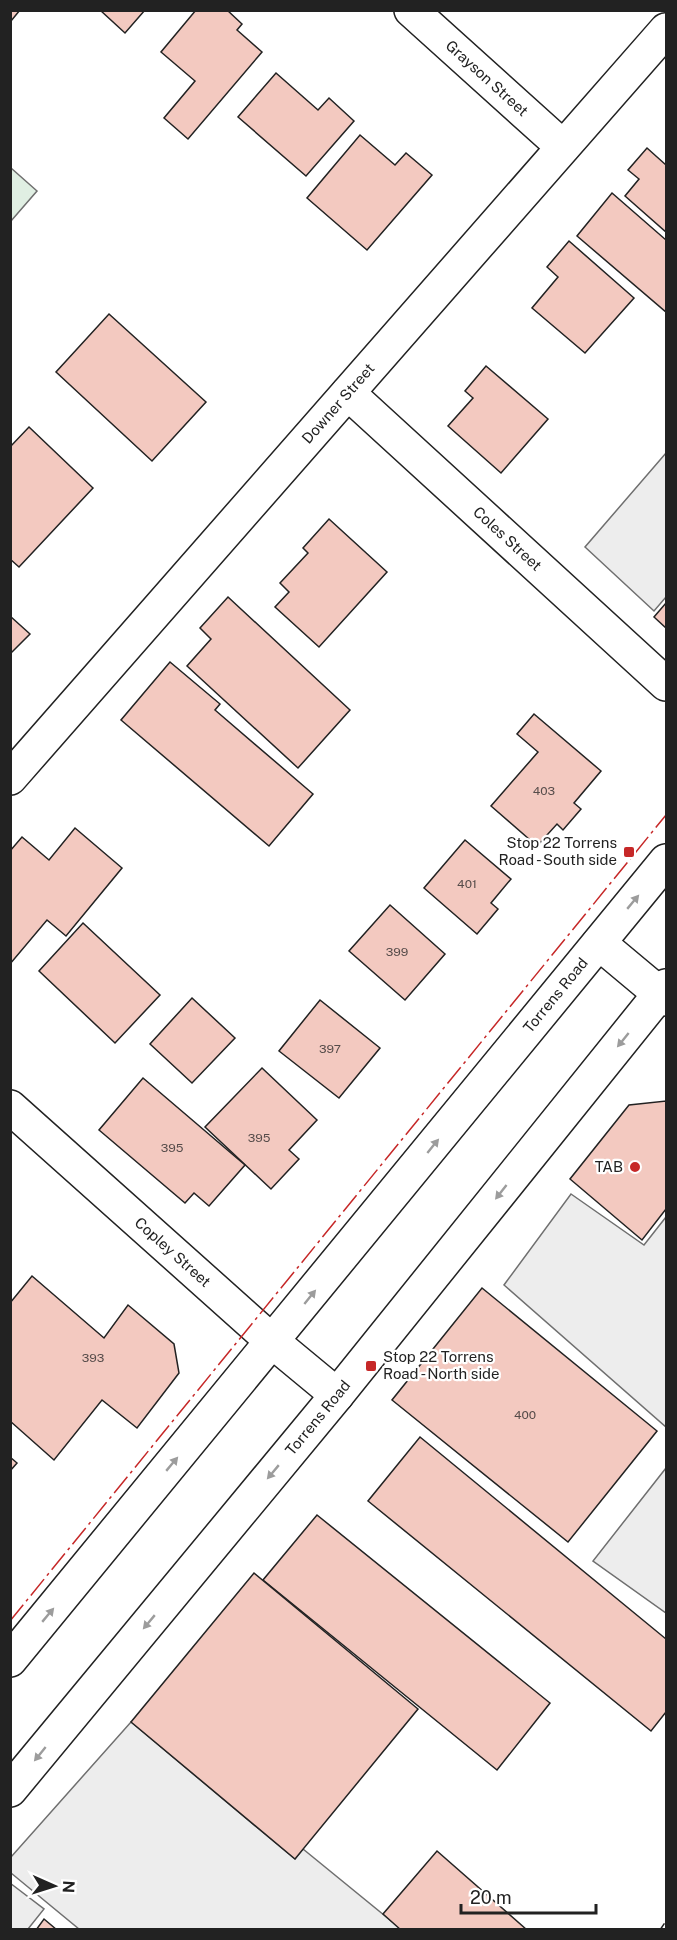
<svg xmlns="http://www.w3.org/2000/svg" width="677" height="1940" font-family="'Public Sans',sans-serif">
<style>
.green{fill:#e0efe3;stroke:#6f6f6f;stroke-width:1.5}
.parking{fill:#ededed;stroke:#6f6f6f;stroke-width:1.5}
.building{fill:#f3c9c0;stroke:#222;stroke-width:1.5}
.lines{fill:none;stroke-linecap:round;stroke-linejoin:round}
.minor-casing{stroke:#222;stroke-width:36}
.secondary-casing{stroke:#222;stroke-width:36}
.minor{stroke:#fff;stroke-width:33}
.secondary{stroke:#fff;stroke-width:33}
.fence{stroke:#222;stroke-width:1.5;stroke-dasharray:8 3;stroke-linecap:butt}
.power{stroke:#c62828;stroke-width:1.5;stroke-dasharray:21 4.5 3 4.5;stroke-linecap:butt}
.oneway{fill:#9c9c9c}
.poi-dot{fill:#c62828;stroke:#fff;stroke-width:2}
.labels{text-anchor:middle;stroke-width:4.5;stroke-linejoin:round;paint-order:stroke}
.number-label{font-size:12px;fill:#564c4a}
.street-label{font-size:15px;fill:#222;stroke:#fff}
.poi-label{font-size:15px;fill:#222;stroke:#fff;text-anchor:end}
</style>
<rect width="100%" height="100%" fill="#fff"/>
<path class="green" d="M 11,168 L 37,191 L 11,221 Z"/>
<g class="parking">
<path d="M 666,453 L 666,597 L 654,611 L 585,547 Z"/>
<path d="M 571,1194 L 644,1245 L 666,1217 L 666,1427 L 504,1285 Z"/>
<path d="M 666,1468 L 666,1613 L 593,1561 Z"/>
<path d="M 131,1722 L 295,1859 L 303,1849 L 401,1929 L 79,1929 L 11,1873 L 11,1857 Z"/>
<path d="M 10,1883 L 44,1909 L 28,1929 L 11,1929 Z"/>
</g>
<g class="building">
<path d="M 10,10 L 20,10 L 11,21 L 10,21 Z"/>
<path d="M 100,10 L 145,10 L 125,33 Z"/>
<path d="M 196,10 L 227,10 L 242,24 L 237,30 L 262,52 L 188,139 L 164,118 L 195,81 L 161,52 Z"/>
<path d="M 276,73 L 318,110 L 329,98 L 354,121 L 306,176 L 238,117 Z"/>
<path d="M 360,135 L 395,165 L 406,153 L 432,175 L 367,250 L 307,198 Z"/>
<path d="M 647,148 L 666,165 L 666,232 L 625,196 L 639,179 L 628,170 Z"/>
<path d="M 612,193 L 666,240 L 666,312 L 577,236 Z"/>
<path d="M 569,241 L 634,298 L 585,353 L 532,308 L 558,277 L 547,267 Z"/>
<path d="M 109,314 L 206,402 L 152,461 L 56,372 Z"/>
<path d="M 486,366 L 548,419 L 501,473 L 448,426 L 473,398 L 465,391 Z"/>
<path d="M 29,427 L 93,488 L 19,567 L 10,559 L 10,447 Z"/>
<path d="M 329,519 L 387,572 L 319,647 L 275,607 L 289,592 L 280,583 L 308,553 L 303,548 Z"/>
<path d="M 228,597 L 350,710 L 298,768 L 187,666 L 211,639 L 200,628 Z"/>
<path d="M 666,603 L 666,628 L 654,617 Z"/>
<path d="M 10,616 L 30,634 L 10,654 Z"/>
<path d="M 170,662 L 220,704 L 215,710 L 313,794 L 269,846 L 121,720 Z"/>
<path d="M 534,714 L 601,771 L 574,803 L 581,809 L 563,830 L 557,824 L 537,846 L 491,806 L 538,752 L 517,734 Z"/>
<path d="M 75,828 L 122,868 L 66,936 L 47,920 L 10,964 L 10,851 L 22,837 L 49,860 Z"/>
<path d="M 465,840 L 511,879 L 491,903 L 498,909 L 477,934 L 424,888 Z"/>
<path d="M 390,905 L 445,954 L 405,1000 L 349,951 Z"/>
<path d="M 83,923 L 160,995 L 115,1043 L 39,971 Z"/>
<path d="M 192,998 L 235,1038 L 192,1083 L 150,1044 Z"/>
<path d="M 320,1000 L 380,1048 L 339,1098 L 279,1051 Z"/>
<path d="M 262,1068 L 317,1120 L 289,1150 L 299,1159 L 271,1189 L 205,1127 Z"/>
<path d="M 143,1078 L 245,1165 L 209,1206 L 194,1193 L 185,1203 L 99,1130 Z"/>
<path d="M 666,1101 L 666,1209 L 642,1240 L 570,1179 L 629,1105 Z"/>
<path d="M 32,1276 L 104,1338 L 128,1305 L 174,1344 L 179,1373 L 137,1428 L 102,1400 L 54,1460 L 10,1421 L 10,1303 Z"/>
<path d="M 482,1288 L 657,1431 L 568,1542 L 392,1400 Z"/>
<path d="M 420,1437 L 666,1639 L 666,1712 L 651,1731 L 368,1501 Z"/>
<path d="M 10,1457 L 17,1463 L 10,1471 Z"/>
<path d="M 317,1515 L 550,1703 L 497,1770 L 263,1580 Z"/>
<path d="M 254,1573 L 418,1709 L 295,1859 L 131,1722 Z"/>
<path d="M 437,1851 L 527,1930 L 401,1930 L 383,1914 Z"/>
<path d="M 44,1919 L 57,1930 L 36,1930 Z"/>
</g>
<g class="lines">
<defs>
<g id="minor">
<path id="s1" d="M 411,10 L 563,147"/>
<path id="s2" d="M 348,393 L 666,684"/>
<path id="s3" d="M 10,778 L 666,30"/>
<path d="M 599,943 L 666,999"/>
<path id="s4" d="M 10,1107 L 273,1342 L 337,1395"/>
</g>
<g id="secondary">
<path id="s5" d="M 10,1660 L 666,861"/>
<path id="s6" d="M 10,1790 L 337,1395 L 666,986"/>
</g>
</defs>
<use href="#minor" class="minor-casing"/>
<use href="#secondary" class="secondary-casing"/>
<use href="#minor" class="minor"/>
<use href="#secondary" class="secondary"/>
<path class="fence" d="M 660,1930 L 666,1921"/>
<path class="power" d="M 10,1621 L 666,815"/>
</g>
<defs><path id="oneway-solid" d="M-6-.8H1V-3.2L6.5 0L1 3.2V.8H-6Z" transform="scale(1.5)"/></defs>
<g class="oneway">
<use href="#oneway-solid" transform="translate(633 902) rotate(-50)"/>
<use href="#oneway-solid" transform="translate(623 1040) rotate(129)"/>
<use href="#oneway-solid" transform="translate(433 1146) rotate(-51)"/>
<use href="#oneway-solid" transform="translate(501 1192) rotate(128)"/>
<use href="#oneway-solid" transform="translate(310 1297) rotate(-51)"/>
<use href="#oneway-solid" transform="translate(172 1464) rotate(-50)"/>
<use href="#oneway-solid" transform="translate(273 1472) rotate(130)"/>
<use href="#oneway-solid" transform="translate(48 1615) rotate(-50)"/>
<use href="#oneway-solid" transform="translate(149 1622) rotate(130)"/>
<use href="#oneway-solid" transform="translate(40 1754) rotate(129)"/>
</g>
<g class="poi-dot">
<rect x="623" y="846" width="12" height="12" rx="3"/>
<circle cx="635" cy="1167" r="6"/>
<rect x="365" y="1360" width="12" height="12" rx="3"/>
</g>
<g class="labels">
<g class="number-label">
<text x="544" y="795">403</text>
<text x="467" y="888">401</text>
<text x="397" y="956">399</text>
<text x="330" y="1053">397</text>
<text x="259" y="1142">395</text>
<text x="172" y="1152">395</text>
<text x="93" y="1362">393</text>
<text x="525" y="1419">400</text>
</g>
<g class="street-label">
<text dy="5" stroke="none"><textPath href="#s1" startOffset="102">Grayson Street</textPath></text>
<text dy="5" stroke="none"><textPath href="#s3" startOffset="498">Downer Street</textPath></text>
<text dy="5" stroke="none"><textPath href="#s2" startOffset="216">Coles Street</textPath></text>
<text dy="5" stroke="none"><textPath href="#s5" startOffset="860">Torrens Road</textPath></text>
<text dy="5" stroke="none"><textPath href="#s4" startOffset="218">Copley Street</textPath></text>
<text dy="5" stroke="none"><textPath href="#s6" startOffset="483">Torrens Road</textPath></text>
</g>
<g class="poi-label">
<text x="617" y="848">Stop 22 Torrens<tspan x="617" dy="17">Road - South side</tspan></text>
<text x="623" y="1172">TAB</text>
<text x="383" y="1362" text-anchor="start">Stop 22 Torrens<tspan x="383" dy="17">Road - North side</tspan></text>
</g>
</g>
<rect width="677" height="1940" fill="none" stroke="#222222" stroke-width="24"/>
<g transform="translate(54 1886) rotate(93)" stroke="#ffffff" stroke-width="4.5" paint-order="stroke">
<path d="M0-4.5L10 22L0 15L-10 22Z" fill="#222222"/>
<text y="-9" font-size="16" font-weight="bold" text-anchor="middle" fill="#222222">N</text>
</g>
<path d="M461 1904v9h135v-9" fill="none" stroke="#222222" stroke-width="3"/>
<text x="470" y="1904" font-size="18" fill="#222222" stroke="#ffffff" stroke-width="4.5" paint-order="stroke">20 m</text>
</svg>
